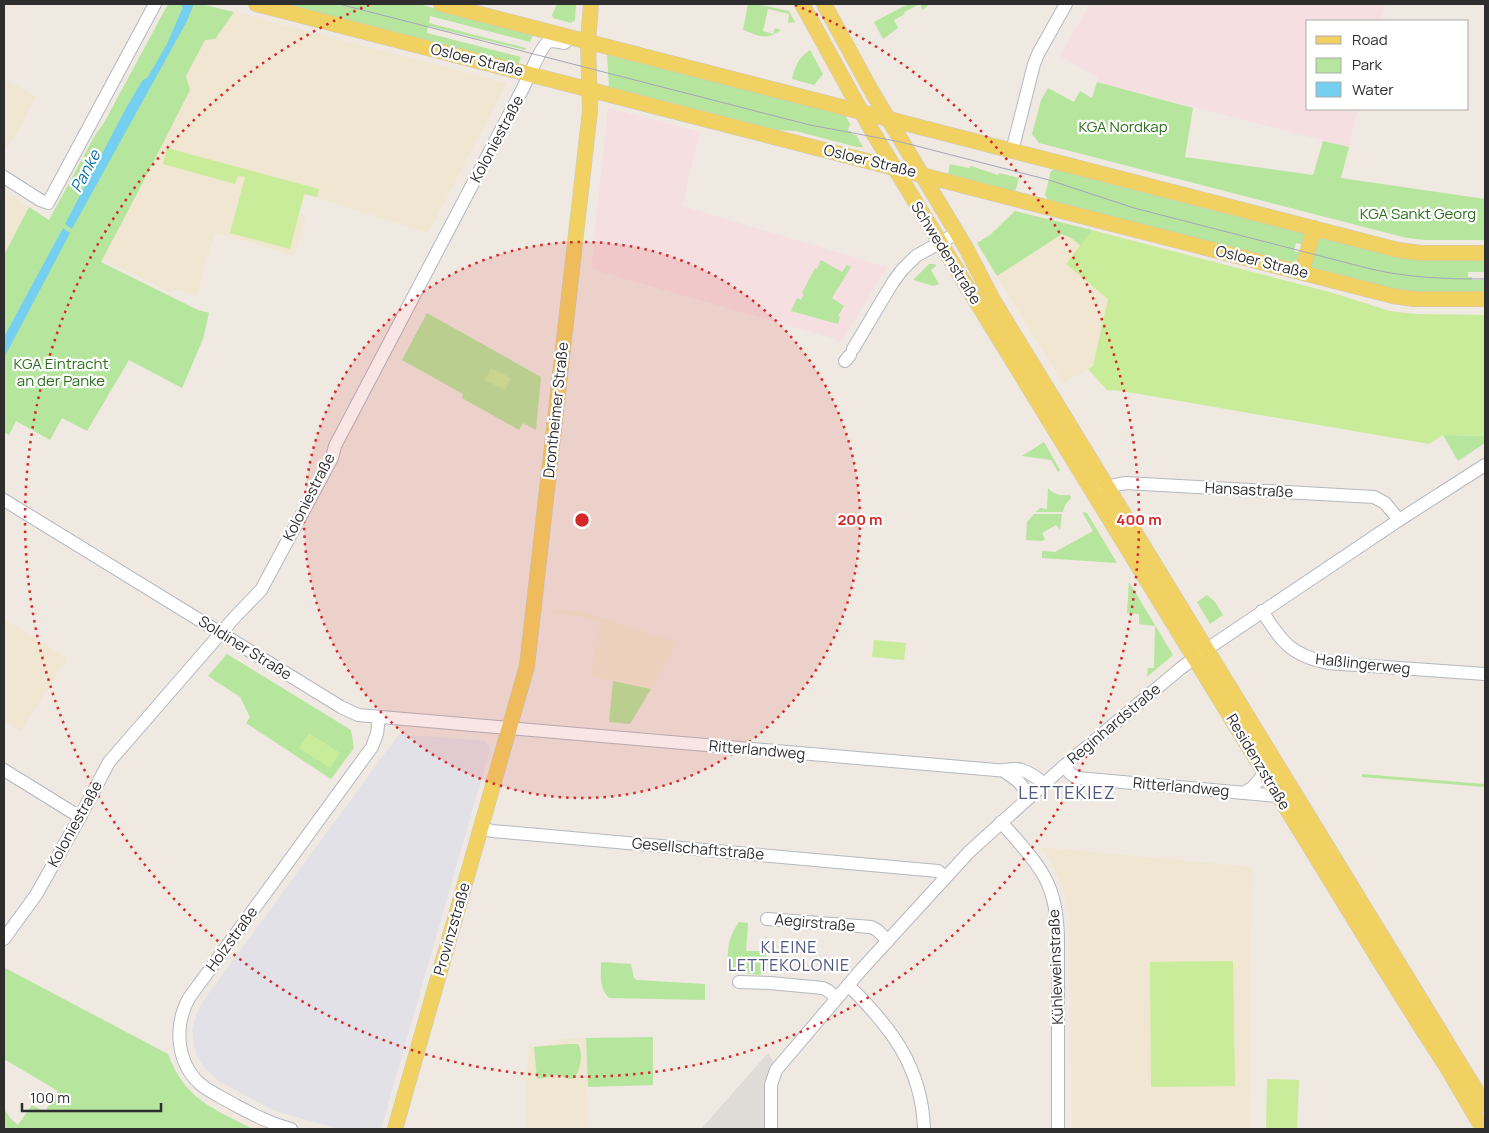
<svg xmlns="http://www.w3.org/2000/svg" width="1489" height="1133" font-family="Manrope,sans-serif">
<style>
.industrial{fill:#e3e1e8}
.education{fill:#f0e6d1}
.medical{fill:#f5dfe0}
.green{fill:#b6e59e}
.pitch{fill:#c9ec9a}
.plaza{fill:#dfdcd8}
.water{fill:#75cff0}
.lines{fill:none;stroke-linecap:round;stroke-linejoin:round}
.minor-casing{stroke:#b4b7c1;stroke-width:14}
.major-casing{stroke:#c9c9c9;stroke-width:16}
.minor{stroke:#fff;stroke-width:12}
.major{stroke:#f2d163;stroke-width:15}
.tram{stroke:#a3a6b8;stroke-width:1}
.ring{fill:none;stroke:#d62828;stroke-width:2.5;stroke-dasharray:2.5 5}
.labels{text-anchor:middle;stroke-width:4.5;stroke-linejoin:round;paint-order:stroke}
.street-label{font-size:15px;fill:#2e2e2e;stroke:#fff}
.park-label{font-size:15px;fill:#2c6e1b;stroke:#fff}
.water-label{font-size:16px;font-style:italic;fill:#0d6fa3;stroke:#fff}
.neighbourhood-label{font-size:16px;letter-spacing:1px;fill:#4d5680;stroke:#fff}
.quarter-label{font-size:18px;letter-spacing:1px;fill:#4d5680;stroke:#fff}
.centre{fill:#d62828;stroke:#fff;stroke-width:2.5}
.ring-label{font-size:15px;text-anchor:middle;font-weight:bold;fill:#d62828;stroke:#fff;stroke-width:4.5;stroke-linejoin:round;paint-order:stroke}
</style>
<rect width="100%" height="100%" fill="#efe9e1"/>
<path class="industrial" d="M 399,734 L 485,741 L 490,749 L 381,1129 L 340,1129 L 275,1111 L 220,1082 L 206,1070 L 199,1060 L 194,1047 L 192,1029 L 196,1015 L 203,1001 Z"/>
<g class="education">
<path d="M 234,12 L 507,83 L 428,233 L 306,194 L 299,213 L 306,215 L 294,256 L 216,232 L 204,265 L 198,296 L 177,289 L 169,292 L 102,259 L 151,167 L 190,90 L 186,76 L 205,40 L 215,39 Z"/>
<path d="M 4,79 L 36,96 L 19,129 L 4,152 Z"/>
<path d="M 4,191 L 29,207 L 4,255 Z"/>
<path d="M 1062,234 L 1071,238 L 1081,246 L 1067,264 L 1108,299 L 1093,366 L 1063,383 L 997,276 Z"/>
<path d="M 553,608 L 585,612 L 678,642 L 651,689 L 590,676 L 600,623 L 583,617 L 552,614 Z"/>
<path d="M 4,619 L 67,658 L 21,731 L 4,721 Z"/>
<path d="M 1041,847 L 1252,867 L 1249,1129 L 1072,1129 L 1070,923 L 1069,911 L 1061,882 L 1049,858 Z"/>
<path d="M 586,1038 L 588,1129 L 525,1129 L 525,1086 L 529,1046 L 557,1044 L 558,1039 Z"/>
</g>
<g class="medical">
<path d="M 1090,4 L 1385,4 L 1380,21 L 1308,21 L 1308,109 L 1358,109 L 1348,147 L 1097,82 L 1098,77 L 1060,56 Z"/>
<path d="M 608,108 L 700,132 L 682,206 L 887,267 L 842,341 L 591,269 Z"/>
</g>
<g class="green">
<path d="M 168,4 L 201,4 L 234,12 L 215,39 L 205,40 L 186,76 L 190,90 L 151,167 L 101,262 L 198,310 L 209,313 L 203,339 L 182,388 L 129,360 L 87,431 L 62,418 L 50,440 L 16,421 L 9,435 L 4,432 L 4,255 L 29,207 L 49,220 L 94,137 L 105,121 Z"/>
<path d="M 281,4 L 418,4 L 534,33 L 530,42 L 430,16 L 429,23 L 526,48 L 525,50 L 428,26 L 427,33 L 521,57 L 518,64 Z"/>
<path d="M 557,4 L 576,4 L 575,20 L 571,23 L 553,18 L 552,15 Z"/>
<path d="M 748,4 L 756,4 L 789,11 L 795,22 L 788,23 L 789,14 L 768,9 L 763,31 L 773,34 L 775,28 L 781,30 C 764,41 761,36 743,30 Z"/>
<path d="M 908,4 L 929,4 L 923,10 L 920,4 L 904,12 L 905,14 L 894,20 L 898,28 L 883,39 L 874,22 Z"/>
<path d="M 810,50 L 823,74 L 814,85 L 792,79 C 795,66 798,58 810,50 Z"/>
<path d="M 607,54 L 844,113 L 851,126 L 849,125 L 848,131 L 851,131 L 851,134 L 856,135 L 863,147 L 857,147 L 796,131 L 776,130 L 609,88 Z"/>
<path d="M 1097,82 L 1193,108 L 1185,157 L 1313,175 L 1323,141 L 1349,147 L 1341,178 L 1485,199 L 1485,240 L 1425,240 L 1407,238 L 1039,143 L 1032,134 L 1041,100 L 1048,88 L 1074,102 L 1080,91 L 1092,98 Z"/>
<path d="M 950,164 L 969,168 L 971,166 L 998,175 L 999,173 L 1019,178 L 1015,192 L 948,174 Z"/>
<path d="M 1056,168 L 1305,233 L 1304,245 L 1296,243 L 1294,251 L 1302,253 C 1300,259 1296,262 1289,262 L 1048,200 L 1045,195 L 1051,171 Z"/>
<path d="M 1015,211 L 1092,230 L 1081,246 L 1071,238 L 1062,234 L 997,276 L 977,243 L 990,235 Z"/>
<path d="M 1318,237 L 1485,259 L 1485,272 L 1468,272 L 1468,277 L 1472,277 L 1472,280 L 1485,280 L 1485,293 L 1416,293 L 1399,291 L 1311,267 Z"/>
<path d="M 821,260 L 842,272 L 847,265 L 851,267 L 832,298 L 844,306 L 838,316 L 840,317 L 838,324 L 791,311 L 797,298 L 801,300 L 804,294 L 802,293 L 815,268 L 817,269 Z"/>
<path d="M 929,264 L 935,264 L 936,266 L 931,270 L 939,284 L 934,286 L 913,280 Z"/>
<path d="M 427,313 L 541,377 L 536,430 L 523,423 L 519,430 L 462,398 L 463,394 L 402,360 Z"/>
<path d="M 1443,435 L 1485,436 L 1485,443 L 1458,461 Z"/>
<path d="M 1044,442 L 1060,470 L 1058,472 L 1051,460 L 1022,456 Z"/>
<path d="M 1048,488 C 1054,495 1061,496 1070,495 L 1071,498 L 1065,505 L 1063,512 L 1036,512 L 1040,508 L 1047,509 Z"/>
<path d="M 1082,512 L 1087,513 L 1117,563 L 1042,558 L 1042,551 L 1055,552 L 1093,531 Z"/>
<path d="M 1034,514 L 1062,514 L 1060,530 L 1056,525 L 1042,533 L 1045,539 L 1042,541 L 1026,540 L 1027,522 Z"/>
<path d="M 1129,582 L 1173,655 L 1147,677 L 1148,668 L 1154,668 L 1155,626 L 1139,624 L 1139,614 L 1127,613 Z"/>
<path d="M 1207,595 L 1215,602 L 1223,615 L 1210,624 L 1197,602 Z"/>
<path d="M 227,654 L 351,730 L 354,748 L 331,779 L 246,723 L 250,717 L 240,697 L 208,676 Z"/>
<path d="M 613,681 L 651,689 L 630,724 L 609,722 Z"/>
<path d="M 1362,774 L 1485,784 L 1485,787 L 1362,777 Z"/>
<path d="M 739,922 L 748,923 L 746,951 L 766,951 L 766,968 L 760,975 L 729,971 C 726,953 728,937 739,922 Z"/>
<path d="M 601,962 L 631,964 L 634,978 L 637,980 L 705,984 L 705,1000 L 609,998 C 599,988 601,976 601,962 Z"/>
<path d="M 5,968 L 168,1054 C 185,1100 213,1108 253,1129 L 4,1129 L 4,1109 L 11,1119 L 18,1125 L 32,1105 L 45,1112 L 58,1091 L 4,1059 L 4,970 Z"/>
<path d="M 653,1037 L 653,1085 L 588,1087 L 586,1038 Z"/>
<path d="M 569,1044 L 578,1044 C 584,1053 580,1069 575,1078 C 567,1081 562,1074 554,1075 C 547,1076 544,1080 537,1078 L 534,1047 Z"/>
</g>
<g class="pitch">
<path d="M 167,148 L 319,189 L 317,197 L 304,194 L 290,249 L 230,233 L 245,177 L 238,176 L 235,184 L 163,164 Z"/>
<path d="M 1092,230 L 1333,293 L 1390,311 L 1415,314 L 1485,315 L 1485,436 L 1443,435 L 1429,444 L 1122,391 L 1107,390 L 1088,369 L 1093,366 L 1108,299 L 1066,264 Z"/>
<path d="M 491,368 L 511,378 L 505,390 L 485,380 Z"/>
<path d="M 874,640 L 906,643 L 904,660 L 872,657 Z"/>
<path d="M 309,733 L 340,753 L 330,768 L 299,748 Z"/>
<path d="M 1233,961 L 1235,1086 L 1151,1087 L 1150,962 Z"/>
<path d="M 1267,1079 L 1299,1080 L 1297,1129 L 1266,1129 Z"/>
</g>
<path class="plaza" d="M 768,1053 L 775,1064 L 767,1084 L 764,1108 L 764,1129 L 701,1129 Z"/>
<g class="water">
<path d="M 181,4 L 194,4 L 187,21 L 72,229 L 65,224 L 125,110 L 142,81 L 148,77 L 167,44 L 183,7 L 181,6 Z"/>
<path d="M 63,228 L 70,233 L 4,358 L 4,337 Z"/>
</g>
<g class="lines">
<defs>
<g id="minor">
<path d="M 1012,151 L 1034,64 L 1038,54 L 1066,4"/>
<path d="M 4,177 L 40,200 L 48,203 L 155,4"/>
<path d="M 853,349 L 893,282 L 902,270 L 916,256 L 957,233"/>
<path d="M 845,361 L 850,355"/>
<path d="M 1099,488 L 1126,483 L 1374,497 L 1385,503 L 1399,520"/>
<path d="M 4,500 L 341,707 L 358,715 L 996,770 C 1003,771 1007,769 1013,769 C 1025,768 1035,777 1044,783"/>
<path d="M 1262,611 C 1282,642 1290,655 1328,663 L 1485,674"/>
<path d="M 1064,766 L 1071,774 L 1077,778 L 1279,796"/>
<path d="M 4,770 L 80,817"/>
<path d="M 1004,771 L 1019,782 L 1030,797"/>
<path d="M 1243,793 L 1252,788 L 1265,773"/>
<path d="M 1001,822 C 1015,838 1037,861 1046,880 C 1055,897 1057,917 1058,936 L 1058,1129"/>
<path d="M 482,828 L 492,831 L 527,834 L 938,871 L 945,877"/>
<path d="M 767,919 L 871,927 L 877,930 L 888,941"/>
<path d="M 4,939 L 36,895 L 80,817 L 109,762 L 234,618 L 261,590 L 332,458 L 335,446 L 521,92 C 526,83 541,46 548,42 C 553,40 559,42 564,43 L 569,39"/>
<path d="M 739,982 L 770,983 L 823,988 L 827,990 L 837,998"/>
<path d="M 848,985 C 891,1027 922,1067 924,1129"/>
<path d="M 291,1129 C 271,1124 254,1115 235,1105 C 223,1098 209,1092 199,1083 C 176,1061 174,1025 189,998 L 372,747 L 377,734 L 379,717"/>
<path d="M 771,1129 L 771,1085 L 776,1070 L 861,970 L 969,852 L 1064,766 L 1181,668 L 1207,649 L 1399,520 L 1485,465"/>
</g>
<g id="major">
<path d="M 256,4 L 1393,296 L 1414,299 L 1485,299"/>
<path d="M 441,4 L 1398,250 L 1421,253 L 1485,253"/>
<path d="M 802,4 L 872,131 L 1381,963 L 1419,1024 L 1448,1069 L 1483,1129"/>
<path d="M 824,4 L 872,92 L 966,248 L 993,300 L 1485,1105"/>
<path d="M 1302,272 L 1314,228"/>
<path d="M 395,1129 L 527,666 L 590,111 L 588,42 L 591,4"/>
</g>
</defs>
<use href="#minor" class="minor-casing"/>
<use href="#major" class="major-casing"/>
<use href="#minor" class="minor"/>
<use href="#major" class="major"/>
<path class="tram" d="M 339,4 L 810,125 L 901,142 L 1049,180 L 1134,208 L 1371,269 C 1409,278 1446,279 1485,279"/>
</g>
<circle cx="582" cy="520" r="278" fill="#d62828" fill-opacity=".12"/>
<g class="ring">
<circle cx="582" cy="520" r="278"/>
<path d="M795 5A557 557 0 1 1 369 5"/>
</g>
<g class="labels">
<g class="street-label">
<text transform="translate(477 60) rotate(14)" y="5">Osloer Straße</text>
<text transform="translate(497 139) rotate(-62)" y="5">Koloniestraße</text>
<text transform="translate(870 161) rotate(14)" y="5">Osloer Straße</text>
<text transform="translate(946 253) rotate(58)" y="5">Schwedenstraße</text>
<text transform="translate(1262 262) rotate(14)" y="5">Osloer Straße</text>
<text transform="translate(556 410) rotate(-84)" y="5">Drontheimer Straße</text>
<text transform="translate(1249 490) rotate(3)" y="5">Hansastraße</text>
<text transform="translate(309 497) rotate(-63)" y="5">Koloniestraße</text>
<text transform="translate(245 648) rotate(32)" y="5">Soldiner Straße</text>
<text transform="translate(1363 664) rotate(6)" y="5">Haßlingerweg</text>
<text transform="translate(1114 724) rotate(-40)" y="5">Reginhardstraße</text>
<text transform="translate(757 750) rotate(5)" y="5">Ritterlandweg</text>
<text transform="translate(1258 762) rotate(59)" y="5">Residenzstraße</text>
<text transform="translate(1181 787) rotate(5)" y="5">Ritterlandweg</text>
<text transform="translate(75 824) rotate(-61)" y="5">Koloniestraße</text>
<text transform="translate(698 849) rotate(5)" y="5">Gesellschaftstraße</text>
<text transform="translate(815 923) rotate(5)" y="5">Aegirstraße</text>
<text transform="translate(452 929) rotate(-74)" y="5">Provinzstraße</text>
<text transform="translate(232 939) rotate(-54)" y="5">Holzstraße</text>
<text transform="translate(1056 967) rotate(-92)" y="5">Kühleweinstraße</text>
</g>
<g class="park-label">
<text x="1123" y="132">KGA Nordkap</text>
<text x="1418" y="219">KGA Sankt Georg</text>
<text x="61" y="369">KGA Eintracht<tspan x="61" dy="17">an der Panke</tspan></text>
</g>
<g class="water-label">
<text transform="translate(85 171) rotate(-62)" y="6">Panke</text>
</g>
<g class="neighbourhood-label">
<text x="789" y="953">KLEINE<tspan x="789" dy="18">LETTEKOLONIE</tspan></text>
</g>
<g class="quarter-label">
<text x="1067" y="799">LETTEKIEZ</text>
</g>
</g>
<circle cx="582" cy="520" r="8" class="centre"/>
<g class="ring-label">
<text x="860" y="525">200 m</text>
<text x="1139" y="525">400 m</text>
</g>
<rect width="1489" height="1133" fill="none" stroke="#2e2e2e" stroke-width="10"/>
<rect x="1306" y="20" width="162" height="90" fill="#ffffff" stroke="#ababab"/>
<rect x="1316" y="36" width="25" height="8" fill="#f2d163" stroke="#ababab"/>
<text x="1352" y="45" font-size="15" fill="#2e2e2e">Road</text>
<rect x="1316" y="58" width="25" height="15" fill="#b6e59e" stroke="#ababab"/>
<text x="1352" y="70" font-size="15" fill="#2e2e2e">Park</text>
<rect x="1316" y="82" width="25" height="15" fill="#75cff0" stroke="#ababab"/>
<text x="1352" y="95" font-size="15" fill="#2e2e2e">Water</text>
<path d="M22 1103v8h139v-8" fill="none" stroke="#2e2e2e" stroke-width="2.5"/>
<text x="30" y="1103" font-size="15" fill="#2e2e2e" stroke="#ffffff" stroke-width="4" paint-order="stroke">100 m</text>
</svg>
